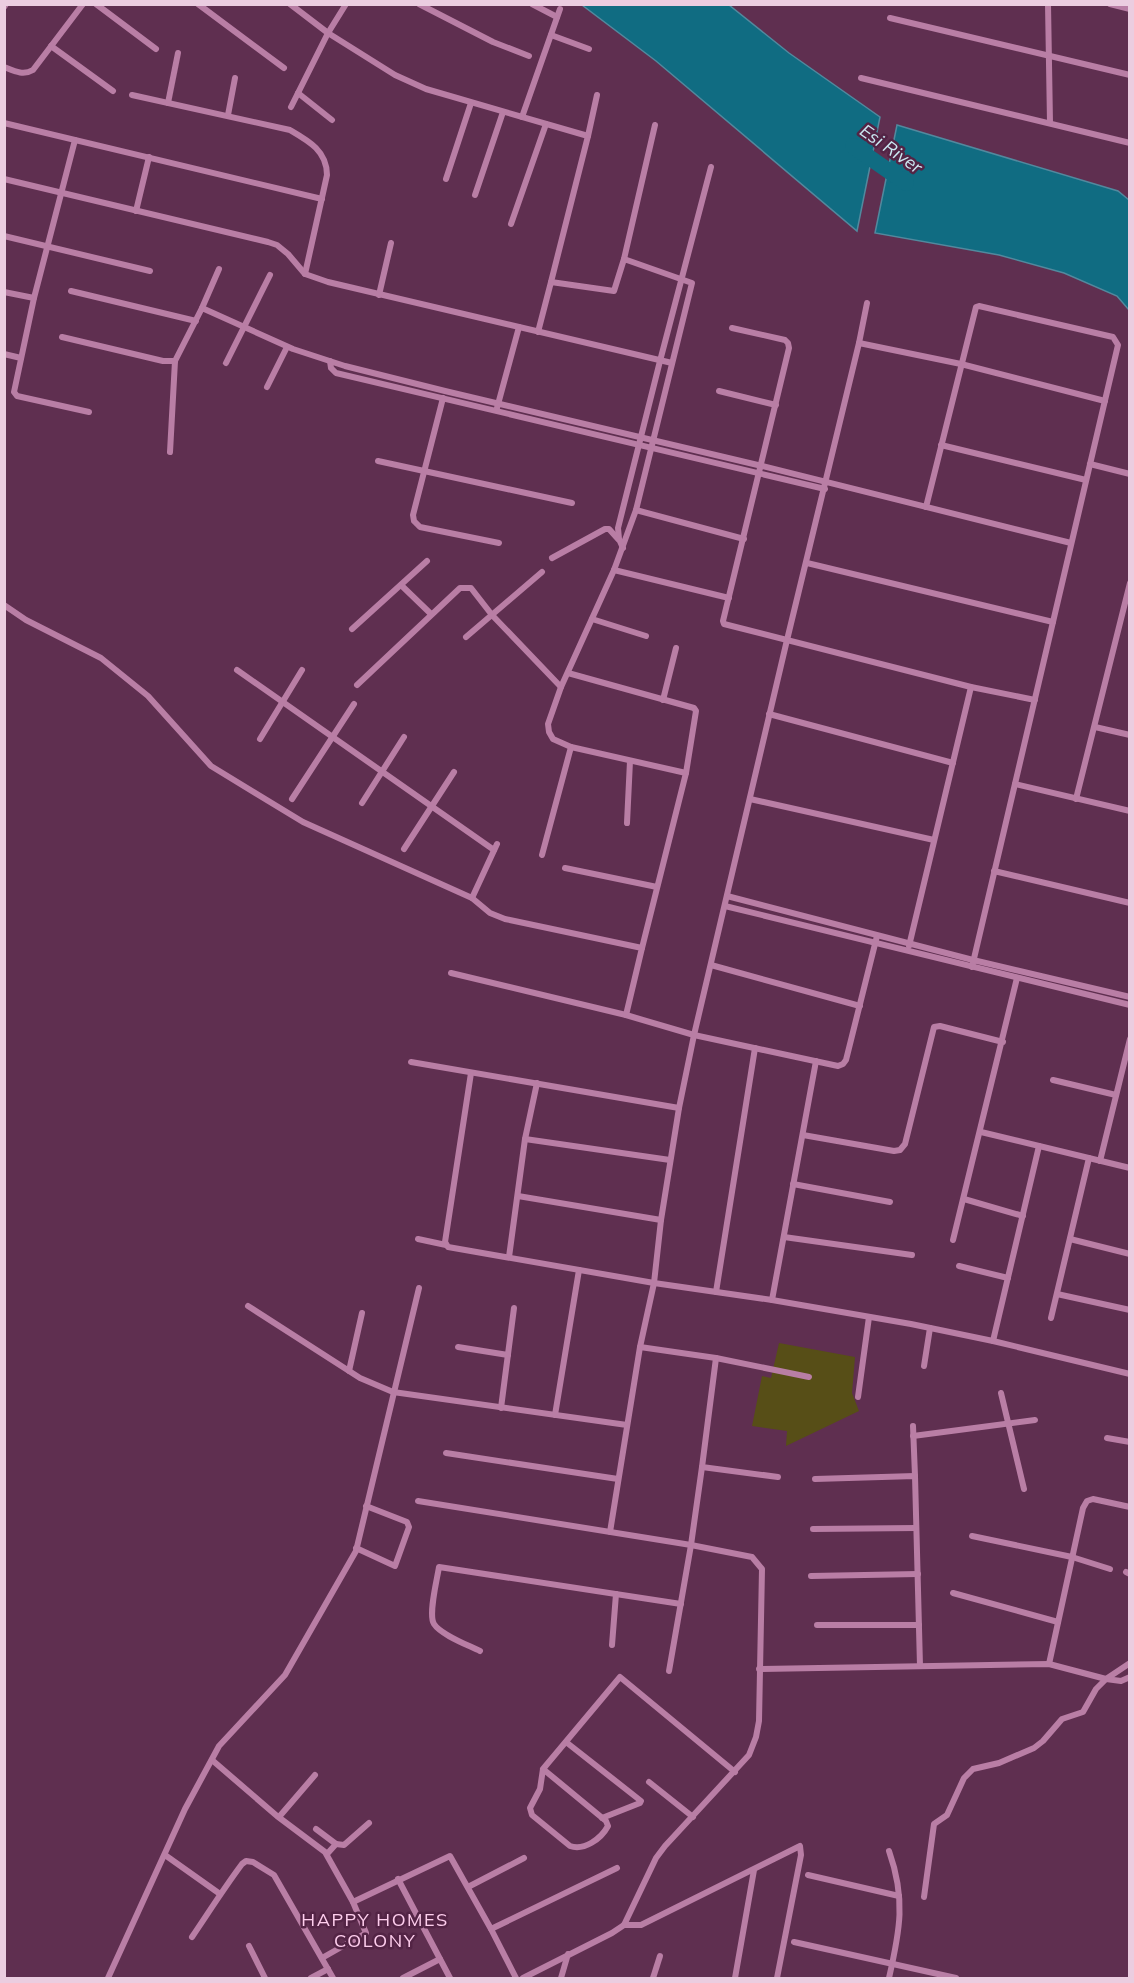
<svg xmlns="http://www.w3.org/2000/svg" width="1134" height="1983" font-family="Mulish,sans-serif">
<style>
.green{fill:#574e17}
.water{fill:#106c82;stroke:#52899e;stroke-width:1.5}
.lines{fill:none;stroke-linecap:round;stroke-linejoin:round}
.river{stroke:#106c82;stroke-width:16}
.street{stroke:#b97ea5;stroke-width:6}
.labels{text-anchor:middle;stroke-width:5;stroke-linejoin:round;paint-order:stroke}
.water-label{font-size:18px;font-style:italic;fill:#cbe9f3;stroke:#532445}
.neighbourhood-label{font-size:18px;letter-spacing:1.5px;fill:#feceed;stroke:#532445}
</style>
<rect width="100%" height="100%" fill="#5f2f50"/>
<path class="green" d="M 779,1343 L 855,1357 L 852,1393 L 859,1411 L 786,1446 L 787,1431 L 752,1426 L 762,1376 L 771,1378 Z"/>
<g class="water">
<path d="M 582,5 L 729,5 L 789,53 L 880,117 L 857,231 L 656,61 Z"/>
<path d="M 897,125 L 1118,191 L 1129,200 L 1129,310 L 1117,296 L 1064,273 L 999,255 L 875,233 Z"/>
</g>
<g class="lines">
<path class="river" d="M 853,146 L 906,183"/>
<g class="street">
<path d="M 96,4 L 156,49"/>
<path d="M 198,4 L 284,68"/>
<path d="M 290,4 L 328,33 L 395,75 L 426,89 L 588,136 L 551,282"/>
<path d="M 419,4 L 493,42 L 529,56"/>
<path d="M 532,4 L 557,17"/>
<path d="M 1048,4 L 1050,123"/>
<path d="M 1110,4 L 1130,9"/>
<path d="M 4,7 L 6,4"/>
<path d="M 890,18 L 1130,75"/>
<path d="M 551,35 L 589,49"/>
<path d="M 51,46 L 113,91"/>
<path d="M 4,67 C 14,71 23,76 33,70 L 83,4"/>
<path d="M 861,78 L 1130,143"/>
<path d="M 298,93 L 332,120"/>
<path d="M 132,95 L 290,130 C 309,141 327,151 327,175 L 305,274"/>
<path d="M 168,103 L 178,53"/>
<path d="M 291,107 L 328,33 L 346,4"/>
<path d="M 228,115 L 235,78"/>
<path d="M 522,117 L 560,9"/>
<path d="M 4,123 L 322,199"/>
<path d="M 588,136 L 597,95"/>
<path d="M 75,140 L 34,298 L 14,392 L 17,396 L 89,412"/>
<path d="M 4,179 L 268,242 L 277,245 L 288,254 L 305,274 L 328,282 L 672,363"/>
<path d="M 446,179 L 471,103"/>
<path d="M 475,195 L 503,112"/>
<path d="M 136,211 L 149,157"/>
<path d="M 511,224 L 546,124"/>
<path d="M 4,236 L 150,271"/>
<path d="M 624,259 L 655,125"/>
<path d="M 71,291 L 196,321"/>
<path d="M 4,292 L 34,298"/>
<path d="M 379,295 L 391,243"/>
<path d="M 202,308 L 219,269"/>
<path d="M 732,328 L 785,340 L 788,343 L 789,348 L 723,621 L 724,624 L 971,687 L 1035,700"/>
<path d="M 538,332 L 551,282 L 614,291 L 624,259 L 692,283 L 636,510 L 614,570 L 561,687 L 548,724 L 549,732 L 553,739 L 571,747"/>
<path d="M 62,337 L 163,361 L 175,361"/>
<path d="M 859,343 L 961,364 L 1105,401"/>
<path d="M 4,354 L 21,358"/>
<path d="M 330,361 L 331,368 L 336,373 L 825,489"/>
<path d="M 226,363 L 270,275"/>
<path d="M 267,387 L 287,347"/>
<path d="M 719,391 L 776,405"/>
<path d="M 443,398 L 413,515 L 414,521 L 420,527 L 499,543"/>
<path d="M 497,408 L 519,327"/>
<path d="M 941,445 L 1086,480"/>
<path d="M 170,452 L 175,361 L 202,308 L 293,349 L 345,366 L 445,391 L 762,466 L 1071,543"/>
<path d="M 378,461 L 572,503"/>
<path d="M 1090,464 L 1130,474"/>
<path d="M 926,507 L 976,307 L 979,306 L 1113,337 L 1118,345 L 972,967"/>
<path d="M 636,510 L 744,539"/>
<path d="M 623,548 L 619,539 L 618,528 L 660,361 L 711,167"/>
<path d="M 552,558 L 605,529 L 609,529 L 618,539"/>
<path d="M 807,563 L 1053,622"/>
<path d="M 614,570 L 729,598"/>
<path d="M 401,585 L 431,614"/>
<path d="M 4,605 L 26,620 L 101,658 L 148,696 L 211,766 L 303,822 L 472,898 L 497,844"/>
<path d="M 592,619 L 646,636"/>
<path d="M 352,629 L 427,561"/>
<path d="M 466,637 L 542,572"/>
<path d="M 237,670 L 494,850"/>
<path d="M 568,673 L 694,708 L 696,711 L 686,773 L 642,948"/>
<path d="M 357,685 L 460,588 L 471,588 L 492,615 L 561,687"/>
<path d="M 663,700 L 676,648"/>
<path d="M 769,714 L 953,763"/>
<path d="M 1095,727 L 1130,735"/>
<path d="M 260,739 L 302,670"/>
<path d="M 1015,784 L 1130,811"/>
<path d="M 292,799 L 354,704"/>
<path d="M 750,799 L 934,840"/>
<path d="M 1076,799 L 1130,583"/>
<path d="M 362,803 L 404,737"/>
<path d="M 627,823 L 630,761"/>
<path d="M 404,849 L 454,772"/>
<path d="M 542,855 L 571,747 L 686,773"/>
<path d="M 565,868 L 657,887"/>
<path d="M 994,871 L 1130,903"/>
<path d="M 727,896 L 973,960 L 1130,997"/>
<path d="M 472,898 L 490,913 L 505,919 L 642,948 L 626,1015"/>
<path d="M 725,906 L 1130,1005"/>
<path d="M 909,946 L 971,687"/>
<path d="M 711,965 L 860,1006"/>
<path d="M 451,973 L 626,1015 L 694,1035 L 838,1066 L 843,1064 L 846,1060 L 877,936"/>
<path d="M 411,1062 L 679,1108"/>
<path d="M 471,1073 L 445,1242 L 448,1247 L 654,1283 L 772,1300 L 911,1324 L 993,1341 L 1130,1374"/>
<path d="M 1053,1080 L 1116,1095"/>
<path d="M 981,1132 L 1130,1168"/>
<path d="M 803,1135 L 894,1151 L 900,1150 L 905,1144 L 934,1027 L 940,1026 L 1003,1042"/>
<path d="M 525,1139 L 670,1160"/>
<path d="M 1100,1161 L 1130,1039"/>
<path d="M 793,1184 L 890,1202"/>
<path d="M 518,1196 L 661,1220"/>
<path d="M 964,1199 L 1023,1216"/>
<path d="M 784,1237 L 912,1255"/>
<path d="M 418,1239 L 446,1245"/>
<path d="M 1070,1239 L 1130,1254"/>
<path d="M 953,1240 L 1017,978"/>
<path d="M 509,1257 L 525,1139 L 537,1083"/>
<path d="M 959,1266 L 1008,1278"/>
<path d="M 716,1292 L 755,1048"/>
<path d="M 1057,1294 L 1130,1310"/>
<path d="M 772,1300 L 816,1061"/>
<path d="M 248,1306 L 360,1378 L 393,1392 L 627,1425"/>
<path d="M 1051,1318 L 1089,1158"/>
<path d="M 993,1341 L 1039,1146"/>
<path d="M 458,1347 L 508,1355"/>
<path d="M 640,1347 L 716,1358 L 809,1377"/>
<path d="M 716,1358 L 702,1467 L 778,1477"/>
<path d="M 924,1366 L 930,1328"/>
<path d="M 349,1371 L 362,1313"/>
<path d="M 1001,1393 L 1024,1489"/>
<path d="M 858,1397 L 869,1317"/>
<path d="M 501,1408 L 514,1308"/>
<path d="M 555,1415 L 579,1270"/>
<path d="M 913,1426 L 915,1476"/>
<path d="M 913,1436 L 1035,1420"/>
<path d="M 1107,1438 L 1130,1442"/>
<path d="M 446,1453 L 618,1479"/>
<path d="M 815,1479 L 915,1476 L 920,1666"/>
<path d="M 418,1501 L 691,1545 L 752,1557 L 762,1569 L 759,1721 L 756,1737 L 749,1755 L 665,1846 L 656,1858 L 624,1925 L 612,1933 L 523,1978"/>
<path d="M 813,1529 L 916,1528"/>
<path d="M 610,1532 L 640,1347 L 654,1283 L 661,1220 L 679,1108 L 694,1035 L 787,640 L 859,343 L 867,303"/>
<path d="M 972,1536 L 1072,1557 L 1110,1569"/>
<path d="M 356,1548 L 395,1566 L 409,1527 L 407,1522 L 366,1506"/>
<path d="M 1126,1572 L 1130,1574"/>
<path d="M 811,1576 L 918,1574"/>
<path d="M 953,1593 L 1058,1622"/>
<path d="M 817,1625 L 919,1625"/>
<path d="M 612,1645 L 616,1594"/>
<path d="M 480,1651 C 468,1645 441,1635 434,1624 C 428,1615 437,1580 439,1567 L 681,1604"/>
<path d="M 1049,1664 L 1083,1508 L 1087,1501 L 1093,1499 L 1130,1507"/>
<path d="M 759,1669 L 1049,1664 L 1106,1679 L 1121,1681 L 1130,1677"/>
<path d="M 669,1671 L 691,1545 L 702,1467"/>
<path d="M 566,1742 L 641,1801 L 640,1803 L 602,1818"/>
<path d="M 212,1760 L 277,1816 L 325,1852 L 353,1902 L 366,1933 L 322,1958"/>
<path d="M 543,1769 L 606,1821 L 608,1826 C 601,1839 584,1851 570,1846 L 532,1815 L 530,1808 L 540,1789 L 543,1769 L 620,1677 L 735,1772"/>
<path d="M 649,1782 L 693,1817"/>
<path d="M 279,1817 L 315,1775"/>
<path d="M 316,1829 L 336,1844"/>
<path d="M 889,1851 C 906,1899 900,1930 889,1978"/>
<path d="M 327,1854 L 336,1844 L 344,1845 L 369,1823"/>
<path d="M 165,1855 L 220,1894"/>
<path d="M 808,1875 L 899,1896"/>
<path d="M 398,1879 L 450,1978"/>
<path d="M 468,1887 L 524,1858"/>
<path d="M 924,1897 L 934,1824 L 947,1815 L 964,1778 L 973,1769 L 999,1763 L 1034,1748 L 1043,1741 L 1062,1719 L 1083,1712 L 1096,1689 L 1106,1679 L 1130,1663"/>
<path d="M 353,1902 L 450,1856 L 491,1929 L 516,1978"/>
<path d="M 624,1925 L 641,1925 L 800,1846 L 801,1855 L 777,1978"/>
<path d="M 491,1929 L 617,1868"/>
<path d="M 192,1937 C 209,1912 224,1888 242,1864 L 246,1861 L 253,1862 L 274,1875 L 333,1978"/>
<path d="M 794,1942 L 956,1978"/>
<path d="M 249,1946 L 265,1978"/>
<path d="M 108,1978 L 185,1809 L 219,1746 L 285,1675 L 356,1551 L 419,1288"/>
<path d="M 311,1978 L 328,1969"/>
<path d="M 403,1978 L 440,1959"/>
<path d="M 561,1978 L 568,1954"/>
<path d="M 653,1978 L 660,1956"/>
<path d="M 735,1978 L 754,1870"/>
</g>
</g>
<g class="labels">
<g class="water-label">
<text transform="translate(891 149) rotate(35)" y="6">Esi River</text>
</g>
<g class="neighbourhood-label">
<text x="375" y="1926">HAPPY HOMES<tspan x="375" dy="21">COLONY</tspan></text>
</g>
</g>
<rect width="1134" height="1983" fill="none" stroke="#ebcde0" stroke-width="12"/>
</svg>
